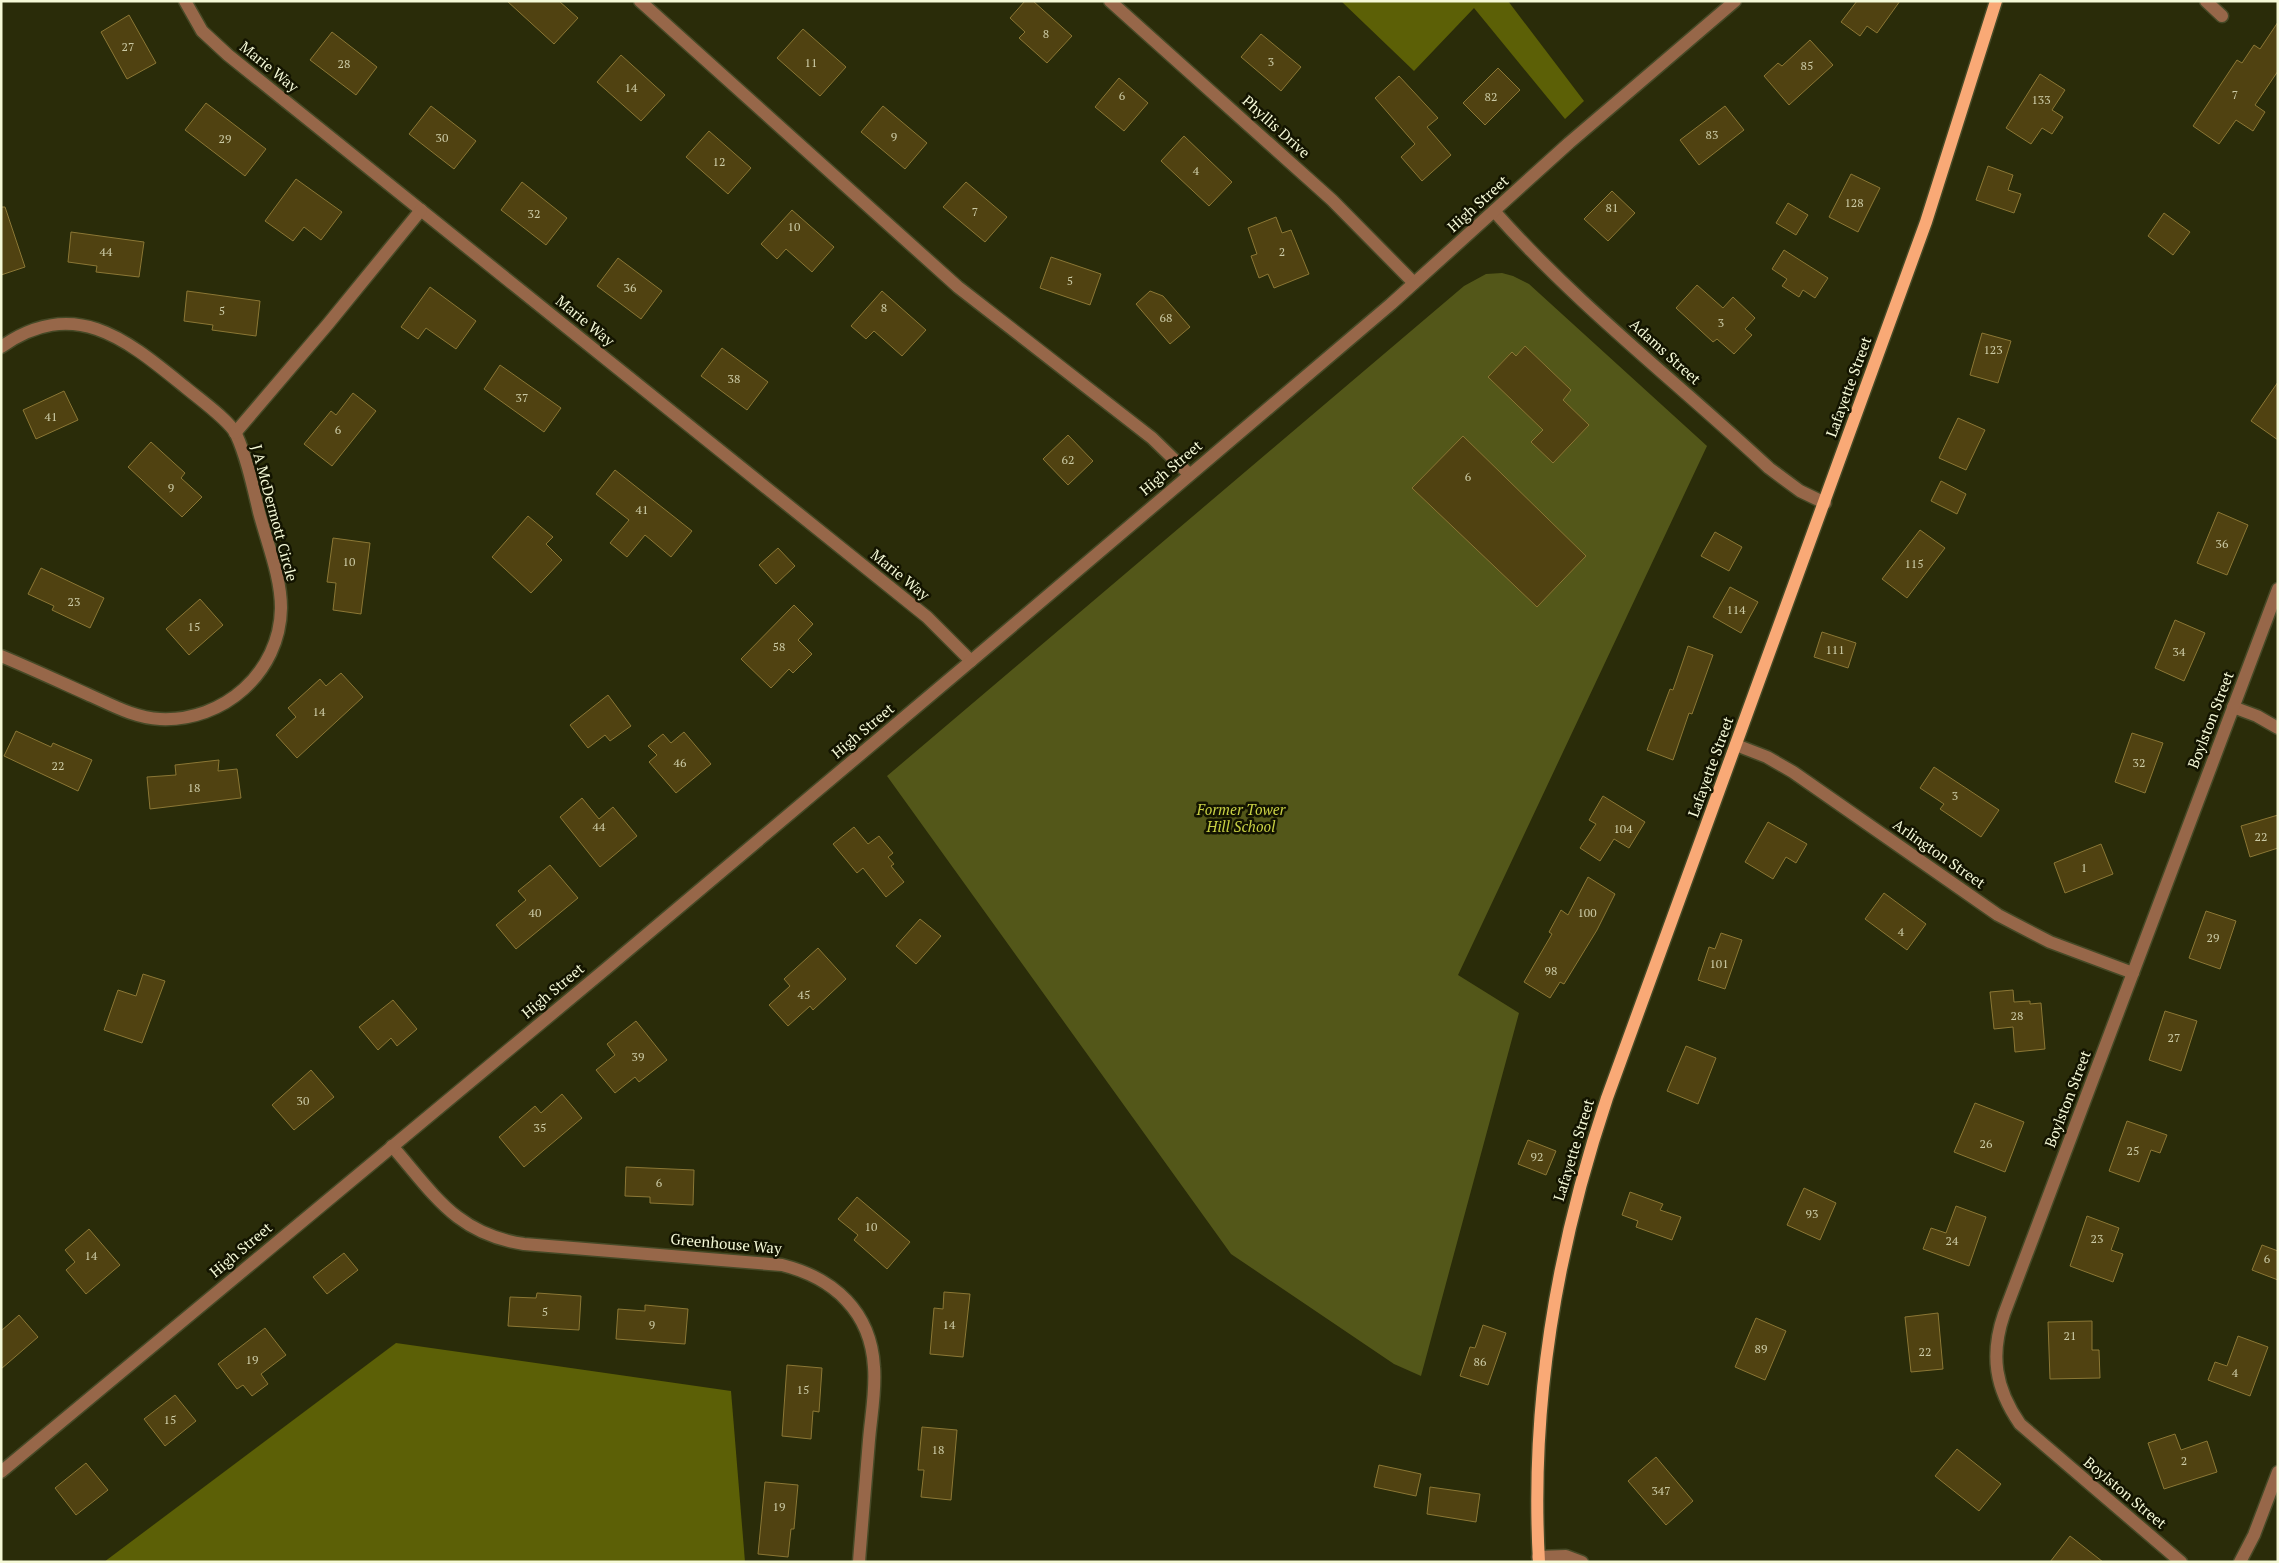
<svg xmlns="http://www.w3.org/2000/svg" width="2279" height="1563" font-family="'PT Serif',serif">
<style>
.green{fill:#535719}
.forest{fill:#5c6006}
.building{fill:#504211;stroke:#8b7735}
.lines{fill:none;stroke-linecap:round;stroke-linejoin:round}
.minor-casing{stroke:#464926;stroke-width:15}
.major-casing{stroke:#464926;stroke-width:15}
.minor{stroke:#976749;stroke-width:12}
.major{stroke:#f9a976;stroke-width:12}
.labels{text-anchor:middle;stroke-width:5;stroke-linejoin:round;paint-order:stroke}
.number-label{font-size:12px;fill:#cccba6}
.street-label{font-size:15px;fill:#f5f9d7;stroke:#131400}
.park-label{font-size:15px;font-style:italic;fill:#c9d144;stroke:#131400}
</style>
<rect width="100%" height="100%" fill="#2a2c09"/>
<path class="green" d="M 1502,273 L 1513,276 L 1529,284 L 1707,446 L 1458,975 L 1519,1013 L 1421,1376 L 1394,1364 L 1231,1254 L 887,776 L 1464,286 L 1486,274 Z"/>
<g class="forest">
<path d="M 1341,1 L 1508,1 L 1584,101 L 1565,119 L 1474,8 L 1414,71 Z"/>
<path d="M 396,1343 L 731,1391 L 745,1562 L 104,1562 Z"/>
</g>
<g class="building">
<path d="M 507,1 L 559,1 L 578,18 L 554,44 Z"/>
<path d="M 1025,1 L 1033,1 L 1072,36 L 1047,63 L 1019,38 L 1025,32 L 1010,18 Z"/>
<path d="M 1857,1 L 1900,1 L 1877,33 L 1867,26 L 1860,36 L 1841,22 Z"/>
<path d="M 129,15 L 156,63 L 127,79 L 101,32 Z"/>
<path d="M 2278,22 L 2278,71 L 2255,105 L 2265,112 L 2253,131 L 2236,120 L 2219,144 L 2193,126 L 2237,60 L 2242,63 L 2254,45 L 2260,49 Z"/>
<path d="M 803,29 L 846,67 L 820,96 L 777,58 Z"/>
<path d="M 332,32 L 377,67 L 356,95 L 310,60 Z"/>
<path d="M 1261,34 L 1301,67 L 1281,91 L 1241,57 Z"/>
<path d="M 1810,40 L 1833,65 L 1789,105 L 1764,76 L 1778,63 L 1782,66 Z"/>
<path d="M 621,55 L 665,95 L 641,121 L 597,82 Z"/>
<path d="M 1498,68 L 1520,90 L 1485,125 L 1463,103 Z"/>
<path d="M 2040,74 L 2065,90 L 2052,110 L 2063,117 L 2052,134 L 2042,128 L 2031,144 L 2006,128 Z"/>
<path d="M 1399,76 L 1438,118 L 1427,127 L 1451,155 L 1422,181 L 1401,157 L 1415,144 L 1375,98 Z"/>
<path d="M 1119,78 L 1148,103 L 1124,131 L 1095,107 Z"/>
<path d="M 206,103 L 266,149 L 245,176 L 185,130 Z"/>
<path d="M 431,106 L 476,141 L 454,169 L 409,134 Z"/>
<path d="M 883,106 L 927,143 L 905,169 L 861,132 Z"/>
<path d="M 1725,106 L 1744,130 L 1699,165 L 1680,140 Z"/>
<path d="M 709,131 L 751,168 L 728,194 L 686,157 Z"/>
<path d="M 1184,136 L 1232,182 L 1209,206 L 1161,161 Z"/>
<path d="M 1988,166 L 2013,175 L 2008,190 L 2021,194 L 2014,213 L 1976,200 Z"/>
<path d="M 1851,174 L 1880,188 L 1858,232 L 1829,217 Z"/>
<path d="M 296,179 L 342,212 L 321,240 L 304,227 L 293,241 L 265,221 Z"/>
<path d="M 522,182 L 567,218 L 546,245 L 501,210 Z"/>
<path d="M 966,182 L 1007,217 L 985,242 L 943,207 Z"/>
<path d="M 1612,191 L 1635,213 L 1608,241 L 1584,219 Z"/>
<path d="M 1788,203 L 1808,215 L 1796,235 L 1776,223 Z"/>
<path d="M 1,207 L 5,207 L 25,267 L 1,275 Z"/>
<path d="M 792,210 L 834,247 L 812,272 L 786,249 L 777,259 L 761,244 Z"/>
<path d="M 2164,213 L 2190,232 L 2173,255 L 2148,236 Z"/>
<path d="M 1276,217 L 1282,233 L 1291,230 L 1309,274 L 1274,288 L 1268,274 L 1259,278 L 1251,256 L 1257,254 L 1248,228 Z"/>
<path d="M 71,232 L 144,242 L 139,277 L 96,272 L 97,266 L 68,262 Z"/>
<path d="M 1784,250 L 1828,278 L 1815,298 L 1803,290 L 1799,297 L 1782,286 L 1787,279 L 1772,269 Z"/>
<path d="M 1051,257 L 1101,274 L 1090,305 L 1040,288 Z"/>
<path d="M 618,258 L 662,291 L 641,319 L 597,286 Z"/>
<path d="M 1697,285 L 1723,308 L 1733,297 L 1755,318 L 1745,329 L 1752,335 L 1734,354 L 1717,339 L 1713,342 L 1676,308 Z"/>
<path d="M 430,287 L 476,321 L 456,349 L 426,328 L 418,339 L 401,327 Z"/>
<path d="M 187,291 L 260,301 L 256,336 L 212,330 L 213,325 L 184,321 Z"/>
<path d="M 882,291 L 926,330 L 902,356 L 874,331 L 866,339 L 851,326 Z"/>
<path d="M 1150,291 L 1163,296 L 1190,327 L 1170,344 L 1136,304 Z"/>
<path d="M 1982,333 L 2011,341 L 1998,383 L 1970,375 Z"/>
<path d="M 1525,346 L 1571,390 L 1563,400 L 1589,425 L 1553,463 L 1531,442 L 1543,430 L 1488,377 L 1512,352 L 1516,356 Z"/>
<path d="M 722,348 L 768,382 L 747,410 L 701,376 Z"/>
<path d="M 500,365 L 561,408 L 544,432 L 484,389 Z"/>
<path d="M 2278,382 L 2278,440 L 2251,421 Z"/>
<path d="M 64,391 L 78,420 L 36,439 L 23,410 Z"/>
<path d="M 353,393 L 376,411 L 332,466 L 304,444 L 331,411 L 336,415 Z"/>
<path d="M 1958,418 L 1985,430 L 1966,470 L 1939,458 Z"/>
<path d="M 1068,435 L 1093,461 L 1068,485 L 1043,459 Z"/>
<path d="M 1463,436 L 1586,556 L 1537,607 L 1412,488 Z"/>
<path d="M 151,442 L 185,473 L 181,478 L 202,497 L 182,517 L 128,467 Z"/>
<path d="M 615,470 L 692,531 L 671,557 L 645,535 L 627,557 L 610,543 L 629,520 L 596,494 Z"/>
<path d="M 1941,481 L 1966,494 L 1957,514 L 1931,501 Z"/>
<path d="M 2218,512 L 2248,525 L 2227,575 L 2197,563 Z"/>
<path d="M 528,516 L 553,537 L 546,544 L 562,560 L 531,593 L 492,557 Z"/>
<path d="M 1920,530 L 1945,548 L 1907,598 L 1882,579 Z"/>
<path d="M 1715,532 L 1742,547 L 1729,571 L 1701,556 Z"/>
<path d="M 333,538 L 370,543 L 361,614 L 333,610 L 336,583 L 327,582 Z"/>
<path d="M 778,548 L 795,566 L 776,584 L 759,565 Z"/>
<path d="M 41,568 L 104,598 L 90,628 L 52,610 L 54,606 L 28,594 Z"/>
<path d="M 1730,587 L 1758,602 L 1741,633 L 1713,617 Z"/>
<path d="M 200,599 L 223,625 L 189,655 L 166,629 Z"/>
<path d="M 794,605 L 813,624 L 798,640 L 812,654 L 793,673 L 789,669 L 771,688 L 741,659 Z"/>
<path d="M 2175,620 L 2205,633 L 2184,681 L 2155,668 Z"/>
<path d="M 1822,632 L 1856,643 L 1848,668 L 1814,657 Z"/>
<path d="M 1688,646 L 1713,655 L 1692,714 L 1689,713 L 1673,760 L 1647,750 L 1670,689 L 1673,690 Z"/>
<path d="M 341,673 L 363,697 L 297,758 L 276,735 L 296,717 L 288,708 L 320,679 L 326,686 Z"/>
<path d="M 608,695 L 631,726 L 610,741 L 605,735 L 588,748 L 570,725 Z"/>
<path d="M 16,731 L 51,747 L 53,743 L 92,760 L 78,791 L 4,756 Z"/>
<path d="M 684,732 L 711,764 L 676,793 L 649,762 L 657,755 L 648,746 L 663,734 L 671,743 Z"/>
<path d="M 2132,733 L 2163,743 L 2145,793 L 2115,782 Z"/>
<path d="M 219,760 L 218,771 L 237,769 L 241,798 L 150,809 L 147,777 L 176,775 L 175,765 Z"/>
<path d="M 1934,767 L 1999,810 L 1981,837 L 1940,809 L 1944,804 L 1920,788 Z"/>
<path d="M 1603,796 L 1645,822 L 1629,848 L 1614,839 L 1600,861 L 1580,848 L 1596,824 L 1589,820 Z"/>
<path d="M 582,798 L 599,819 L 613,807 L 637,836 L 600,867 L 560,817 Z"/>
<path d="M 2278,815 L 2278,848 L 2250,857 L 2241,826 Z"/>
<path d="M 1768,822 L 1807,844 L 1796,863 L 1786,857 L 1773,879 L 1745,862 Z"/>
<path d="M 854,827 L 868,844 L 879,836 L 893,853 L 888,857 L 894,864 L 891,866 L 904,882 L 886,897 L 863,868 L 857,873 L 833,844 Z"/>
<path d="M 2101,844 L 2113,874 L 2065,893 L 2054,863 Z"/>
<path d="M 550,865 L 578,898 L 516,949 L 496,925 L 526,900 L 518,891 Z"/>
<path d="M 1588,877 L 1615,894 L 1597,930 L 1564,984 L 1560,982 L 1550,998 L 1524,982 L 1552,934 L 1549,932 L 1561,910 L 1568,915 Z"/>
<path d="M 1884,893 L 1926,924 L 1907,950 L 1865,919 Z"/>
<path d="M 2206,911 L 2236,921 L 2220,969 L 2189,958 Z"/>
<path d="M 920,919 L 941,936 L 916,964 L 896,946 Z"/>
<path d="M 1721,933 L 1742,940 L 1725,989 L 1698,980 L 1709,947 L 1715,949 Z"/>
<path d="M 818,948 L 846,979 L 813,1010 L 810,1006 L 788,1026 L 769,1005 L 790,986 L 784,979 Z"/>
<path d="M 143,974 L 165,981 L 142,1043 L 104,1030 L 118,990 L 136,996 Z"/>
<path d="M 2013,990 L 2014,1002 L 2030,1001 L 2030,1004 L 2041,1003 L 2045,1049 L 2015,1052 L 2013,1027 L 1994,1029 L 1990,992 Z"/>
<path d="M 393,1000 L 417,1029 L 397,1046 L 391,1038 L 378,1050 L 359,1027 Z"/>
<path d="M 2165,1011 L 2197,1021 L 2181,1071 L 2149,1060 Z"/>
<path d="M 636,1021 L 667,1060 L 639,1082 L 635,1077 L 615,1093 L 596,1070 L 615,1055 L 607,1044 Z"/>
<path d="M 1686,1046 L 1716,1058 L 1698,1104 L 1667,1091 Z"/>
<path d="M 311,1070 L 334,1097 L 294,1130 L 272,1105 Z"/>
<path d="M 562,1094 L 582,1118 L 524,1167 L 499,1137 L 535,1106 L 541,1113 Z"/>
<path d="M 1975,1103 L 2024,1122 L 2005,1172 L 1954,1152 Z"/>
<path d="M 2127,1121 L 2167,1135 L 2160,1153 L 2151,1150 L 2139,1182 L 2109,1171 Z"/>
<path d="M 1528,1140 L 1556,1151 L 1546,1175 L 1518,1164 Z"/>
<path d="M 626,1167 L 694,1170 L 693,1205 L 650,1203 L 650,1197 L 625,1196 Z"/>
<path d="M 1804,1188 L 1836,1203 L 1820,1240 L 1787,1225 Z"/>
<path d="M 1630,1192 L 1663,1204 L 1660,1210 L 1681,1217 L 1672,1240 L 1636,1227 L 1638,1221 L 1622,1215 Z"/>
<path d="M 857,1197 L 910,1242 L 887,1269 L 854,1240 L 858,1235 L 838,1219 Z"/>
<path d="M 1956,1206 L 1986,1217 L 1969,1266 L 1923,1249 L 1931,1228 L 1946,1233 Z"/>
<path d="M 2087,1216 L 2119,1228 L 2111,1250 L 2123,1254 L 2113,1282 L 2070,1266 Z"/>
<path d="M 89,1229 L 120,1265 L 86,1294 L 66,1270 L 75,1262 L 65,1250 Z"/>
<path d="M 2262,1245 L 2278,1251 L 2278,1280 L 2252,1270 Z"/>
<path d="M 344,1253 L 358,1270 L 327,1294 L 313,1277 Z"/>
<path d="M 944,1292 L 970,1294 L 963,1357 L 930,1354 L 934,1308 L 943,1309 Z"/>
<path d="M 537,1293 L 581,1296 L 579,1330 L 508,1326 L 510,1297 L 536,1298 Z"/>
<path d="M 645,1305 L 688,1309 L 685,1344 L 616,1339 L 618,1309 L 645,1311 Z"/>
<path d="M 1938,1313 L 1943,1369 L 1911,1372 L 1905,1317 Z"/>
<path d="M 19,1315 L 38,1337 L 1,1369 L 1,1331 Z"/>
<path d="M 1756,1318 L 1786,1331 L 1765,1380 L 1735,1367 Z"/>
<path d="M 2092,1321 L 2092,1350 L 2099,1350 L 2100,1378 L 2050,1379 L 2048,1322 Z"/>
<path d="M 1483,1325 L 1506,1333 L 1488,1385 L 1460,1376 L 1470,1347 L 1475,1348 Z"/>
<path d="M 265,1328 L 286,1355 L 261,1374 L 268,1384 L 252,1396 L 243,1385 L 237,1389 L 218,1364 Z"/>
<path d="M 2238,1336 L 2268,1347 L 2250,1396 L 2208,1380 L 2215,1362 L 2227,1366 Z"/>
<path d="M 787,1365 L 822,1368 L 819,1412 L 813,1411 L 811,1439 L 782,1436 Z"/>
<path d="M 175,1395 L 196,1421 L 165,1446 L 144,1419 Z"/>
<path d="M 922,1427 L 957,1430 L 951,1500 L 921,1497 L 924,1470 L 918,1470 Z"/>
<path d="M 2175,1434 L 2181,1450 L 2207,1441 L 2217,1472 L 2164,1489 L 2148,1443 Z"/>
<path d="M 1957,1449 L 2001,1484 L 1979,1511 L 1935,1476 Z"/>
<path d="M 1656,1457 L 1693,1501 L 1666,1525 L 1628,1481 Z"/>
<path d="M 86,1463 L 108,1490 L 76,1515 L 55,1488 Z"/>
<path d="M 1379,1465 L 1421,1474 L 1416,1496 L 1374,1487 Z"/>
<path d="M 765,1482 L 798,1485 L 794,1529 L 791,1529 L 788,1557 L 758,1554 Z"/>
<path d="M 1430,1487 L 1480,1494 L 1476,1522 L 1427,1514 Z"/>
<path d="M 2070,1536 L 2103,1562 L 2050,1562 Z"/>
</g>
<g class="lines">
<defs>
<g id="minor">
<path d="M 185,1 L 202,31 L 228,55 L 927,617 L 971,661"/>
<path d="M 640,1 L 958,287 L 1152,438 L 1189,474"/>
<path d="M 1110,1 L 1332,200 L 1414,283"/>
<path d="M 2206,1 L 2222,16"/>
<path d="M 1494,211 C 1576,304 1678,383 1769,468 L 1800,491 L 1825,503"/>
<path d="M 1,347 C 75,295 127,340 185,387 C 198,398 229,420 236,434 C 247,458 253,487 259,512 C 267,543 281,576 281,608 C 280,673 223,722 160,719 C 134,718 110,704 87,694 C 58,681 30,668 1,656"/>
<path d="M 235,433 L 328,324 L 421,210"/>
<path d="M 2233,707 L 2257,716 L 2278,728"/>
<path d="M 1736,745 L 1767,757 L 1793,772 L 1998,915 L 2050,942 L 2133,973"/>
<path d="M 392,1146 C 434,1194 456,1234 524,1244 L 782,1265 C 834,1278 871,1312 874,1367 C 876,1391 871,1416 869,1440 C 866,1480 862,1521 859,1562"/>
<path d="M 1,1472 L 607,968 L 971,661 L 1391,304 L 1569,143 L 1735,1"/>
<path d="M 1538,1557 L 1566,1556 L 1582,1562"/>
<path d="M 2181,1562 L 2020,1424 C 1995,1388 1990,1355 2004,1314 L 2278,589"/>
<path d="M 2240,1562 L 2254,1535 L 2278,1472"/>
</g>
<path id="major" d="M 1539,1562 C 1530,1404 1557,1247 1607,1098 L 1926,222 L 1996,1"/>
</defs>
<use href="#minor" class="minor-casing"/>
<use href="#major" class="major-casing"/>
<use href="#minor" class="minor"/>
<use href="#major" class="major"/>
</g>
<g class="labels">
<g class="number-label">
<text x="1046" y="38">8</text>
<text x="128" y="51">27</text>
<text x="1271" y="66">3</text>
<text x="811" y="67">11</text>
<text x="344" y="68">28</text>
<text x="1807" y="70">85</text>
<text x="631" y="92">14</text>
<text x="2235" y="99">7</text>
<text x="1122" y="100">6</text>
<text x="1491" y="101">82</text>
<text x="2041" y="104">133</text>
<text x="1712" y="139">83</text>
<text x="894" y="141">9</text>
<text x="442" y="142">30</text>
<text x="225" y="143">29</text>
<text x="719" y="166">12</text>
<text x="1196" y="175">4</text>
<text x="1854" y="207">128</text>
<text x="1612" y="212">81</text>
<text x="975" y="216">7</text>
<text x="534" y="218">32</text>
<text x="794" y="231">10</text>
<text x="106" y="256">44</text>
<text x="1282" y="256">2</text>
<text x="1070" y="285">5</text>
<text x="630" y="292">36</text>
<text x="884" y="312">8</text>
<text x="222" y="315">5</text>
<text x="1166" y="322">68</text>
<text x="1721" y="327">3</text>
<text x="1993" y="354">123</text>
<text x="734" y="383">38</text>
<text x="522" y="402">37</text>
<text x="51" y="421">41</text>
<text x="338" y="434">6</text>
<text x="1068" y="464">62</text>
<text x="1468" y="481">6</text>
<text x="171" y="492">9</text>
<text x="642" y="514">41</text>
<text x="2222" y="548">36</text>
<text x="349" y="566">10</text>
<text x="1914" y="568">115</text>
<text x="74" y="606">23</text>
<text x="1736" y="614">114</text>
<text x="194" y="631">15</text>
<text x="779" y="651">58</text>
<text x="1835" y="654">111</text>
<text x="2179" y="656">34</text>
<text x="319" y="716">14</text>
<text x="680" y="767">46</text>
<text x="2139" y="767">32</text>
<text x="58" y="770">22</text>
<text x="194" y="792">18</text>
<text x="1955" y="800">3</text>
<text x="599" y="831">44</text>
<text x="1623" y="833">104</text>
<text x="2261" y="841">22</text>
<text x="2084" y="872">1</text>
<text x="535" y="917">40</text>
<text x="1587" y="917">100</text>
<text x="1901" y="936">4</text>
<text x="2213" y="942">29</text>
<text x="1719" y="968">101</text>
<text x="1551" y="975">98</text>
<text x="804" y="999">45</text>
<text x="2017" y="1020">28</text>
<text x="2174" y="1042">27</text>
<text x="638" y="1061">39</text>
<text x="303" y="1105">30</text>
<text x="540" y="1132">35</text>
<text x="1986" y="1148">26</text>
<text x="2133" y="1155">25</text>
<text x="1537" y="1161">92</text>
<text x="659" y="1187">6</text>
<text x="1812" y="1218">93</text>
<text x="871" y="1231">10</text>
<text x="2097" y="1243">23</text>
<text x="1952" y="1245">24</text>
<text x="91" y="1260">14</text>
<text x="2267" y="1263">6</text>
<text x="545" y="1316">5</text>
<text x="652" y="1329">9</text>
<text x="949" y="1329">14</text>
<text x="2070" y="1340">21</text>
<text x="1761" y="1353">89</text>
<text x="1925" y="1356">22</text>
<text x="252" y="1364">19</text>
<text x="1480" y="1366">86</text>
<text x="2235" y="1377">4</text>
<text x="803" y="1394">15</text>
<text x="170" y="1424">15</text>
<text x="938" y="1454">18</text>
<text x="2184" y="1465">2</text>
<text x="1661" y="1495">347</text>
<text x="779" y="1511">19</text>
</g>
<g class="street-label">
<text transform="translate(269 67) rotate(39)" y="5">Marie Way</text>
<text transform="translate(1276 127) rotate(42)" y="5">Phyllis Drive</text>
<text transform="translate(1478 204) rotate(-42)" y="5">High Street</text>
<text transform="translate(585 321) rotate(39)" y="5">Marie Way</text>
<text transform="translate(1665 352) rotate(42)" y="5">Adams Street</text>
<text transform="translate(1849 387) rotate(-70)" y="5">Lafayette Street</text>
<text transform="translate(1171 468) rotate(-40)" y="5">High Street</text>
<text transform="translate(274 513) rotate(75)" y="5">J A McDermott Circle</text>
<text transform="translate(900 575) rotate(39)" y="5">Marie Way</text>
<text transform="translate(2211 720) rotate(-69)" y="5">Boylston Street</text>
<text transform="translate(863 731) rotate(-40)" y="5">High Street</text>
<text transform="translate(1711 767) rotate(-70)" y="5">Lafayette Street</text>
<text transform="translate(1939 854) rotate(35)" y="5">Arlington Street</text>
<text transform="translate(553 991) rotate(-40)" y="5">High Street</text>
<text transform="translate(2068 1099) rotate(-69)" y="5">Boylston Street</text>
<text transform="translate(1574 1150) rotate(-73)" y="5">Lafayette Street</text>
<text transform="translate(726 1244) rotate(5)" y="5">Greenhouse Way</text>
<text transform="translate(241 1250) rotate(-40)" y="5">High Street</text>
<text transform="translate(2125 1493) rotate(40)" y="5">Boylston Street</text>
</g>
<g class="park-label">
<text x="1241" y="815">Former Tower<tspan x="1241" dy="17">Hill School</tspan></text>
</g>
</g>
<rect width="2279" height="1563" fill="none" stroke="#f5f9d7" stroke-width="5"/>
</svg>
